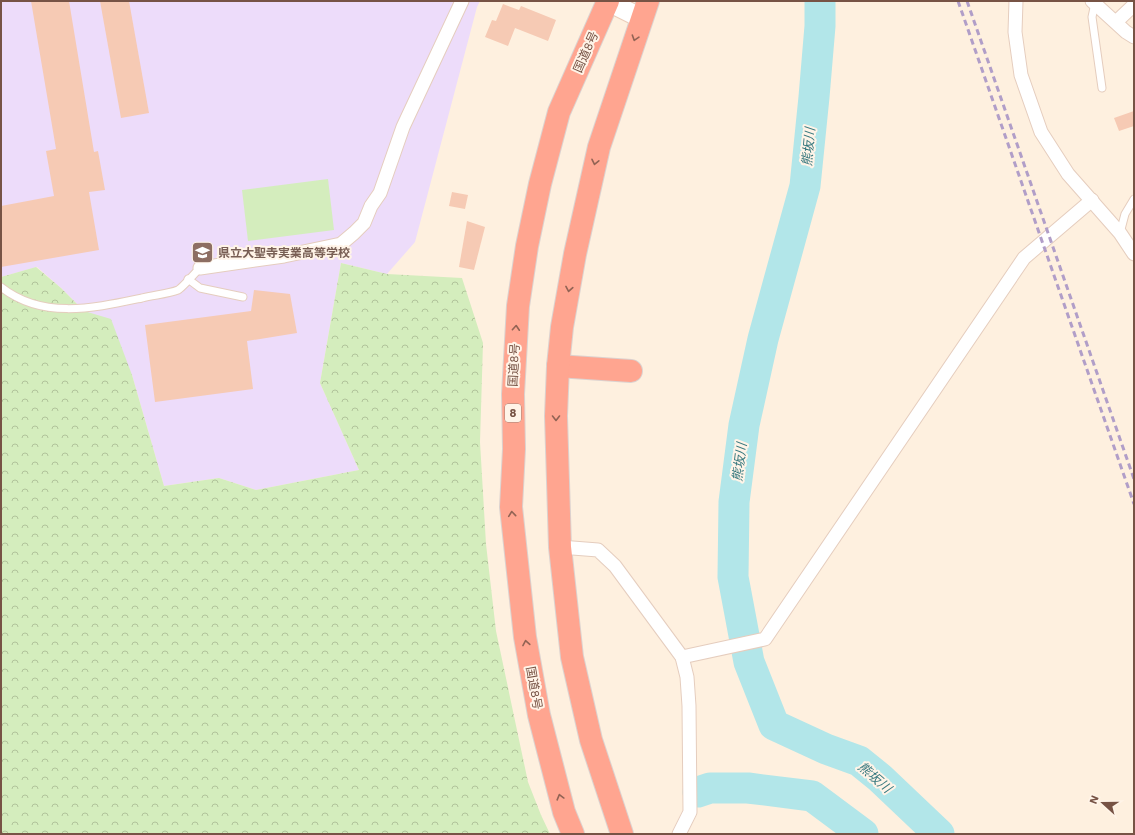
<svg xmlns="http://www.w3.org/2000/svg" width="1135" height="835" font-family="'Work Sans','Noto Sans JP',sans-serif">
<style>
.education{fill:#eddcfa}
.green{fill:#d4edbd}
.forest{fill:url(#forest-crowns)}
.lines{fill:none;stroke-linecap:round;stroke-linejoin:round}
.river{stroke:#b2e6e9;stroke-width:31}
.building{fill:#f6cab4}
.lane-casing{stroke:#e5cdbe;stroke-width:9}
.street-casing{stroke:#e5cdbe;stroke-width:15}
.secondary-casing{stroke:#ebcdba;stroke-width:21}
.highway-casing{stroke:#dcd2cf;stroke-width:24}
.lane{stroke:#fff;stroke-width:7}
.street{stroke:#fff;stroke-width:13}
.secondary{stroke:#fff;stroke-width:19}
.highway{stroke:#ffa590;stroke-width:22}
.rail{stroke:#b19ec8;stroke-width:3;stroke-dasharray:6 4;stroke-linecap:butt}
.oneway{stroke:#926354}
.labels{text-anchor:middle;stroke-width:4;stroke-linejoin:round;paint-order:stroke}
.shield{fill:#fff4e8;stroke:#a08376;stroke-width:1}
.shield-label{font-size:11px;font-weight:bold;fill:#775345}
.street-label{font-size:12px;fill:#775345;stroke:#fff4e8}
.education-label{font-size:12px;font-weight:bold;fill:#785e54;stroke:#fff4e8;text-anchor:start}
.water-label{font-size:13px;font-style:italic;fill:#37787e;stroke:#fff4e8}
</style>
<defs>
<pattern id="forest-crowns" width="20" height="18" patternUnits="userSpaceOnUse"><rect width="20" height="18" fill="#d4edbd"/><path d="M2 6a3 3 0 1 1 6 0M12 15a3 3 0 1 1 6 0" fill="none" stroke="#b1c39b"/></pattern>
</defs>
<rect width="100%" height="100%" fill="#fef0df"/>
<path class="education" d="M 1,1 L 480,1 L 477,7 L 415,242 L 387,274 L 341,263 L 320,383 L 359,470 L 256,490 L 219,478 L 164,486 L 132,375 L 84,311 L 61,288 L 37,267 L 1,277 Z"/>
<path class="green" d="M 328,179 L 334,230 L 248,241 L 242,190 Z"/>
<path class="forest" d="M 341,263 L 387,274 L 462,278 L 483,343 L 480,442 L 486,544 L 496,631 L 528,782 L 541,815 L 550,834 L 1,834 L 1,277 L 36,267 L 61,288 L 84,311 L 111,319 L 132,375 L 164,486 L 219,478 L 256,490 L 359,470 L 320,383 Z"/>
<g class="lines">
<g class="river">
<path d="M 820,1 L 820,26 L 814,97 L 805,186 L 763,339 L 744,425 L 734,502 L 733,577 L 749,662 L 774,725 L 826,749 L 859,761 L 880,778 L 939,834"/>
<path d="M 698,792 L 710,788 L 748,788 L 812,796 L 863,834"/>
</g>
</g>
<g class="building">
<path d="M 31,1 L 69,1 L 94,152 L 98,151 L 105,190 L 89,192 L 99,250 L 1,267 L 1,206 L 54,196 L 46,151 L 56,149 Z"/>
<path d="M 100,1 L 129,1 L 149,113 L 121,118 Z"/>
<path d="M 503,4 L 519,10 L 521,6 L 556,20 L 548,41 L 515,28 L 508,46 L 485,37 L 492,20 L 496,21 Z"/>
<path d="M 1134,111 L 1134,126 L 1119,131 L 1114,118 Z"/>
<path d="M 452,192 L 468,195 L 465,209 L 449,206 Z"/>
<path d="M 467,221 L 485,227 L 474,270 L 459,267 Z"/>
<path d="M 254,290 L 290,294 L 297,333 L 247,341 L 253,389 L 155,402 L 145,325 L 251,311 Z"/>
</g>
<g class="lines">
<defs>
<g id="lane">
<path d="M 1095,3 L 1092,17 L 1102,88"/>
<path d="M 1120,233 L 1125,214 L 1134,199"/>
<path d="M 188,279 L 200,288 L 243,297"/>
<path d="M 1,287 C 43,320 94,308 142,298 C 153,295 168,294 178,290 C 182,288 195,273 200,268"/>
</g>
<g id="street">
<path d="M 1016,1 L 1015,32 L 1021,75 L 1041,132 L 1068,174 L 1120,233 L 1134,254"/>
<path d="M 1092,1 L 1126,32 L 1134,37"/>
<path d="M 1116,22 L 1134,5"/>
<path d="M 200,268 L 284,256 L 341,244 L 354,233 L 364,223 L 371,206 L 380,193 L 403,127 L 462,1"/>
<path d="M 560,547 L 598,550 L 615,566 L 682,657 L 687,677 L 689,706 L 690,812 L 679,834"/>
<path d="M 682,657 L 765,639 L 1024,258 L 1092,200"/>
</g>
<path id="secondary" d="M 607,1 L 641,18"/>
<g id="highway">
<path d="M 558,366 L 631,371"/>
<path d="M 573,834 L 564,812 L 539,715 L 525,637 L 511,507 L 514,449 L 513,394 L 518,306 L 527,246 L 540,184 L 559,112 L 608,1"/>
<path d="M 622,834 L 591,740 L 572,657 L 560,547 L 556,416 L 558,366 L 562,327 L 575,254 L 599,147 L 648,1"/>
</g>
</defs>
<use href="#lane" class="lane-casing"/>
<use href="#street" class="street-casing"/>
<use href="#secondary" class="secondary-casing"/>
<use href="#highway" class="highway-casing"/>
<use href="#lane" class="lane"/>
<use href="#street" class="street"/>
<use href="#secondary" class="secondary"/>
<use href="#highway" class="highway"/>
<g class="rail">
<path d="M 958,1 L 1134,504"/>
<path d="M 967,1 L 1134,479"/>
</g>
</g>
<defs><path id="oneway-chevron" d="M-2-3.5L2.5 0L-2 3.5" fill="none" stroke-width="1.6" stroke-linecap="round" stroke-linejoin="round"/></defs>
<g class="oneway">
<use href="#oneway-chevron" transform="translate(635 38) rotate(108)"/>
<use href="#oneway-chevron" transform="translate(595 162) rotate(102)"/>
<use href="#oneway-chevron" transform="translate(569 289) rotate(100)"/>
<use href="#oneway-chevron" transform="translate(516 328) rotate(-86)"/>
<use href="#oneway-chevron" transform="translate(556 418) rotate(90)"/>
<use href="#oneway-chevron" transform="translate(512 514) rotate(-96)"/>
<use href="#oneway-chevron" transform="translate(526 643) rotate(-100)"/>
<use href="#oneway-chevron" transform="translate(560 797) rotate(-105)"/>
</g>
<defs>
<symbol id="school-square" viewBox="-11 -11 22 22"><rect x="-9" y="-9" width="18" height="18" rx="4" fill="#8d6e63" stroke="#fff4e8"/><path d="M0-5L7-2L0 1L-7-2ZM-4 1L0 2.5L4 1V4Q0 6-4 4Z" fill="#fff"/></symbol>
</defs>
<g fill-rule="evenodd">
<use href="#school-square" x="190" y="240" width="25" height="25"/>
</g>
<g class="labels">
<rect class="shield" x="505" y="404" width="16" height="18" rx="3"/>
<g class="shield-label">
<text x="513" y="417">8</text>
</g>
<g class="street-label">
<text transform="translate(586 52) rotate(-66)" y="4">国道8号</text>
<text transform="translate(514 365) rotate(-87)" y="4">国道8号</text>
<text transform="translate(534 688) rotate(80)" y="4">国道8号</text>
</g>
<g class="education-label">
<text x="218" y="257">県立大聖寺実業高等学校</text>
</g>
<g class="water-label">
<text transform="translate(808 147) rotate(-85)" y="5">熊坂川</text>
<text transform="translate(739 462) rotate(-83)" y="5">熊坂川</text>
<text transform="translate(875 777) rotate(41)" y="5">熊坂川</text>
</g>
</g>
<rect width="1135" height="835" fill="none" stroke="#775345" stroke-width="4"/>
<g transform="translate(1103 803) rotate(291)" stroke="#fff4e8" stroke-width="3" paint-order="stroke">
<path d="M0-3L7 15L0 10L-7 15Z" fill="#775345"/>
<text y="-6" font-size="11" font-weight="bold" text-anchor="middle" fill="#775345">N</text>
</g>
</svg>
